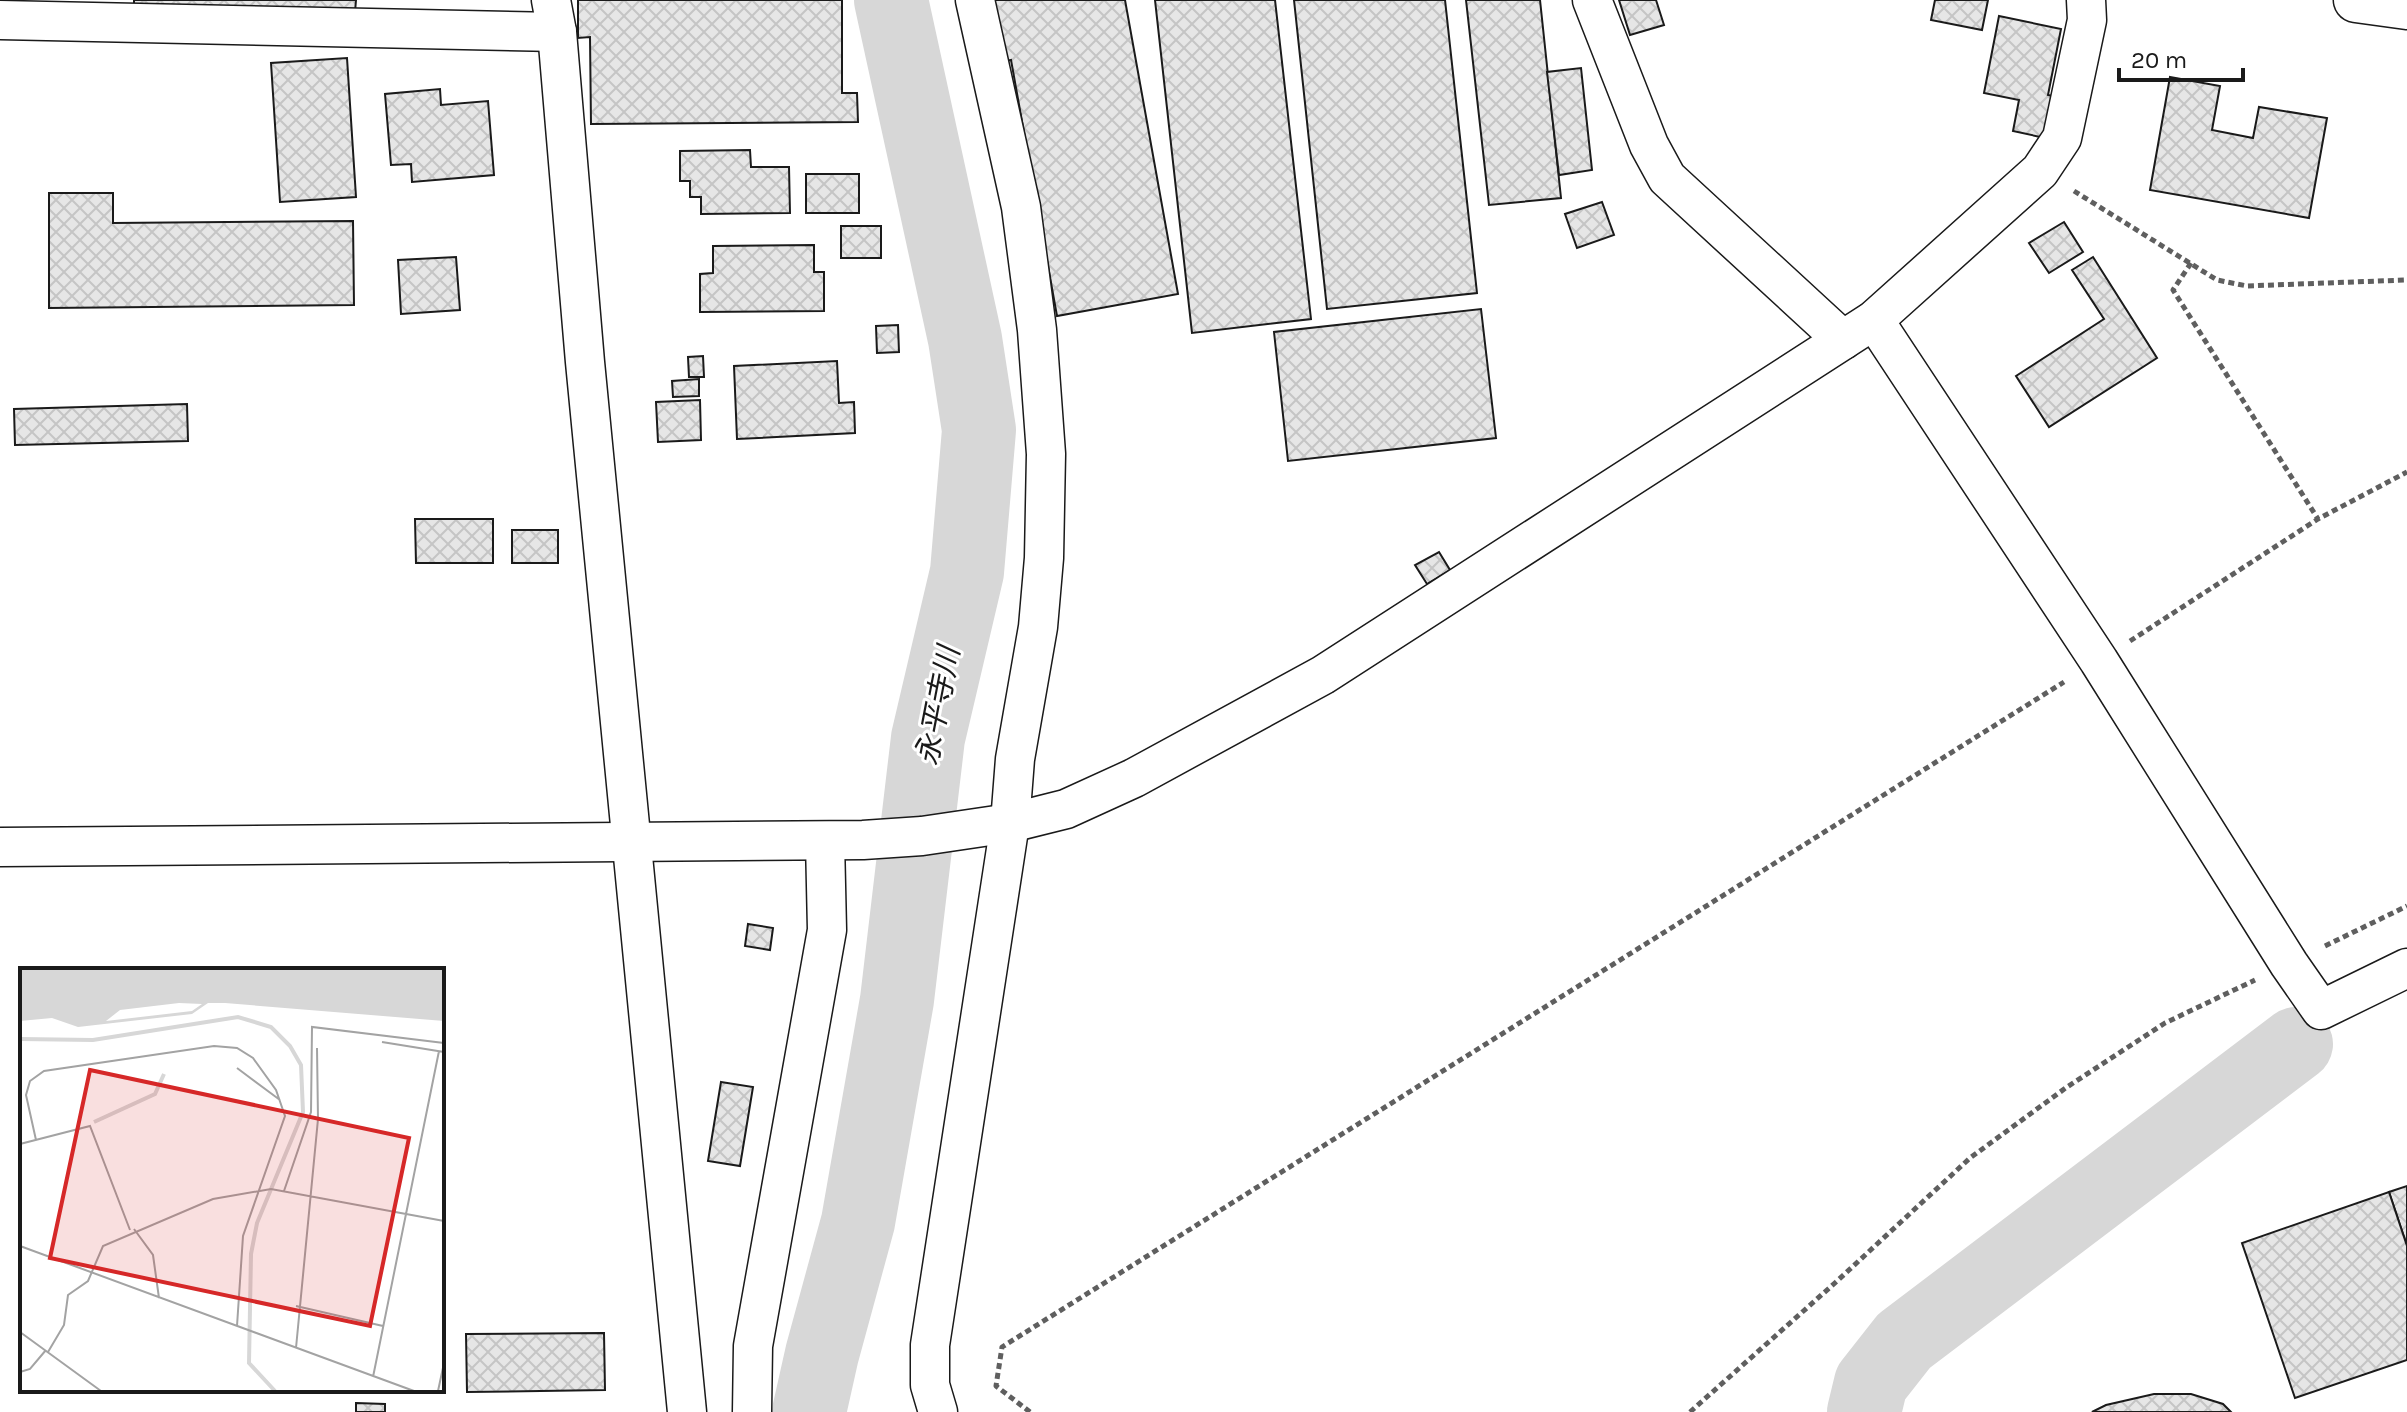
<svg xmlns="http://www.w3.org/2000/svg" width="2407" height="1412" font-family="Karla,'Noto Sans JP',sans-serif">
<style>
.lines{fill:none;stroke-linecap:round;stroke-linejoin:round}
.river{stroke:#d7d7d7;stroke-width:74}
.building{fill:url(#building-cross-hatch);stroke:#1a1a1a;stroke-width:2}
.minor-casing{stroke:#1a1a1a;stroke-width:41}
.trunk-casing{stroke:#1a1a1a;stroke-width:47}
.path{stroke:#5f5f5f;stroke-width:5;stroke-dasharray:6 4;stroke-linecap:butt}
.minor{stroke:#fff;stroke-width:38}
.trunk{stroke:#fff;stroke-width:44}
.labels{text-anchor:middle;stroke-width:6;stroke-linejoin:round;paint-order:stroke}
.water-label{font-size:30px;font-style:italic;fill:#1a1a1a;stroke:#fff}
.inset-river{fill:none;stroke:#d7d7d7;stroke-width:4}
.inset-road{fill:none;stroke:#a3a3a3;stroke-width:2}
.view{fill:#d62828;fill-opacity:0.15;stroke:#d62828;stroke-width:4}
.inset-edge{fill:none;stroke:#1a1a1a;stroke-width:4}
</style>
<defs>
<pattern id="building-cross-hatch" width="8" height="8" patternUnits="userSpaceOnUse" patternTransform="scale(2)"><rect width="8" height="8" fill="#e6e6e6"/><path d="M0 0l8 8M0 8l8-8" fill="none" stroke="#c5c5c5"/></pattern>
</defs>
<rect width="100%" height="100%" fill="#fff"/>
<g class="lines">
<g class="river">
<path d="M 809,1412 L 822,1354 L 858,1222 L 897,1000 L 928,738 L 967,572 L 979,430 L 965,339 L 891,0"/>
<path d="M 1864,1412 L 1871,1383 L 1904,1341 L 2296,1044"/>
</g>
</g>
<g class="building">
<path d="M 134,0 L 356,0 L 355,12 L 134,5 Z"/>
<path d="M 578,0 L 842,0 L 842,93 L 857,93 L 858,122 L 591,124 L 590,37 L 578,38 Z"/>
<path d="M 990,0 L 1125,0 L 1178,294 L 1057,316 L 1011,60 L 1001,62 Z"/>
<path d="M 1155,0 L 1275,0 L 1311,319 L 1192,333 Z"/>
<path d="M 1294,0 L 1445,0 L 1477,293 L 1327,309 Z"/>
<path d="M 1466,0 L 1540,0 L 1561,198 L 1489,205 Z"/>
<path d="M 1619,0 L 1656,0 L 1664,25 L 1630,35 Z"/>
<path d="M 1935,0 L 1988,0 L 1982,30 L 1931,20 Z"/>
<path d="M 1999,16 L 2061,29 L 2048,95 L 2053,96 L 2045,138 L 2013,131 L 2019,100 L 1984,93 Z"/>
<path d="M 347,58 L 356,197 L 280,202 L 271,63 Z"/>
<path d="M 1581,68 L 1592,170 L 1559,175 L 1547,72 Z"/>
<path d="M 2170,77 L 2220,86 L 2212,130 L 2253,138 L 2259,107 L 2327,118 L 2309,218 L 2150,190 Z"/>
<path d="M 440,89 L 441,105 L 488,101 L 494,175 L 412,182 L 411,164 L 391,165 L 385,94 Z"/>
<path d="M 750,150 L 751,167 L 789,167 L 790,213 L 701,214 L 701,197 L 690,197 L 690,181 L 680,181 L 680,151 Z"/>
<rect x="806" y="174" width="53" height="39"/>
<path d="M 49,193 L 113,193 L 113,223 L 353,221 L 354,305 L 49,308 Z"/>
<path d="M 1602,202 L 1614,235 L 1577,248 L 1565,214 Z"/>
<path d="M 2064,222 L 2083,252 L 2049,273 L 2029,243 Z"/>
<rect x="841" y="226" width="40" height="32"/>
<path d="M 814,245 L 814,272 L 824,272 L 824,311 L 700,312 L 700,274 L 713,273 L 713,246 Z"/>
<path d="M 456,257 L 460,310 L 401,314 L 398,260 Z"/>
<path d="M 2093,257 L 2157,358 L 2049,427 L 2016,376 L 2104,319 L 2072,270 Z"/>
<path d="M 1481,309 L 1496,438 L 1288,461 L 1274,332 Z"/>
<path d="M 898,325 L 899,352 L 877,353 L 876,326 Z"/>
<path d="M 703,356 L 704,377 L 689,377 L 688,357 Z"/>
<path d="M 837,361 L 839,403 L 854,402 L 855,433 L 737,439 L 734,366 Z"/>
<path d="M 699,379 L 699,396 L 673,397 L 672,381 Z"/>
<path d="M 700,400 L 701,440 L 658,442 L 656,402 Z"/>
<path d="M 187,404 L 188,441 L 15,445 L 14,409 Z"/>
<path d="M 415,519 L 493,519 L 493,563 L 416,563 Z"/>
<rect x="512" y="530" width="46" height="33"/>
<path d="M 1439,552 L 1450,570 L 1427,584 L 1415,565 Z"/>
<path d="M 748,924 L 773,928 L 770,950 L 745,946 Z"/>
<path d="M 721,1082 L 753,1087 L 740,1166 L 708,1161 Z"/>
<path d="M 2407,1186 L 2407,1246 L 2389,1192 Z"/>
<path d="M 2389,1192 L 2407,1246 L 2407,1360 L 2295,1398 L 2242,1243 Z"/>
<path d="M 604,1333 L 605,1390 L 467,1392 L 466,1334 Z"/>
<path d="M 2154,1394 L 2191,1394 L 2223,1404 L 2231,1412 L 2092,1412 L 2106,1405 Z"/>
<path d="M 356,1403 L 385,1404 L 385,1412 L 356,1412 Z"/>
</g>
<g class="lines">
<defs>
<g id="minor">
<path d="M 551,0 L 557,32 L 585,362 L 687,1412"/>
<path d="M 1592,0 L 1649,145 L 1667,178 L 1843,340"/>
<path d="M 0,20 L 557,32"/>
<path d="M 1874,320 L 2099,661 L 2289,964 L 2321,1010 L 2407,968"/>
<path d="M 0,847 L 863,840 L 922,836 L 1010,823 L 1066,809 L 1134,778 L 1323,675 L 1874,320 L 2040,171 L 2062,138 L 2087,20 L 2086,0"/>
<path d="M 752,1412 L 753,1346 L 827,930 L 825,841"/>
<path d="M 938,1412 L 930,1385 L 930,1345 L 1010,823 L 1015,759 L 1038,627 L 1044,558 L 1046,454 L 1037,330 L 1021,207 L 975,0"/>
</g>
<path id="trunk" d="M 2356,0 L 2407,7"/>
</defs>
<use href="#minor" class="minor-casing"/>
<use href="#trunk" class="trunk-casing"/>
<g class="path">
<path d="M 2074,191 L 2217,280 L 2247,286 L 2407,280"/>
<path d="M 2191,263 L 2173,290 L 2318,519"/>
<path d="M 2130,641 L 2318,519 L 2407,472"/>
<path d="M 2325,946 L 2407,906"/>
<path d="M 1030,1412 L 996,1386 L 1002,1347 L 2064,682"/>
<path d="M 1690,1412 L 1836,1282 L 1970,1158 L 2067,1087 L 2165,1023 L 2255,980"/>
</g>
<use href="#minor" class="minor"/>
<use href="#trunk" class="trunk"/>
</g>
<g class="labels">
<g class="water-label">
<text transform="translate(938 706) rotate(-79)" y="10">永平寺川</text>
</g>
</g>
<g transform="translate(20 968)">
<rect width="424" height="424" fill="#fff"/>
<path d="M 0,1 L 424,1 L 424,53 L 205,35 L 188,35 L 172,46 L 58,59 L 32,50 L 0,53 ZM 159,35 L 182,36 L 172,43 L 86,53 L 100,42 Z" fill="#d7d7d7" fill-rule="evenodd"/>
<path class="inset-river" d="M 0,71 L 73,72 L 218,49 L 251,59 L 270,78 L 281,97 L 283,144 L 237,255 L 231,286 L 229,395 L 255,423M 74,154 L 135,126 L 144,106"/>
<path class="inset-road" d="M 362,74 L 424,84M 217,100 L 260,132M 16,172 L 6,127 L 10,113 L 24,103 L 194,78 L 217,80 L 233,90 L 256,122 L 265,148 L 223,268 L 217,358M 0,176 L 70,158 L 110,262M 264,223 L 291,144 L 292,59 L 424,75M 114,261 L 133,287 L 139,330M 0,278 L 394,423M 276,338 L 363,358M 0,364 L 81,423M 276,380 L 298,151 L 297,80M 28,384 L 44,357 L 48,327 L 68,313 L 83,278 L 193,231 L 251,221 L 424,253M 0,404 L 10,401 L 26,382M 353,409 L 419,83M 418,423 L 424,395"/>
<path class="view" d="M 70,102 L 389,170 L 350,358 L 30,290 Z"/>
<rect width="424" height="424" class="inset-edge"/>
</g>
<path d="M2119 68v12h124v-12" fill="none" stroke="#1a1a1a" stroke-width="4"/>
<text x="2131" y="68" font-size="24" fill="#1a1a1a" stroke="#ffffff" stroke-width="6" paint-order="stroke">20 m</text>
</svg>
